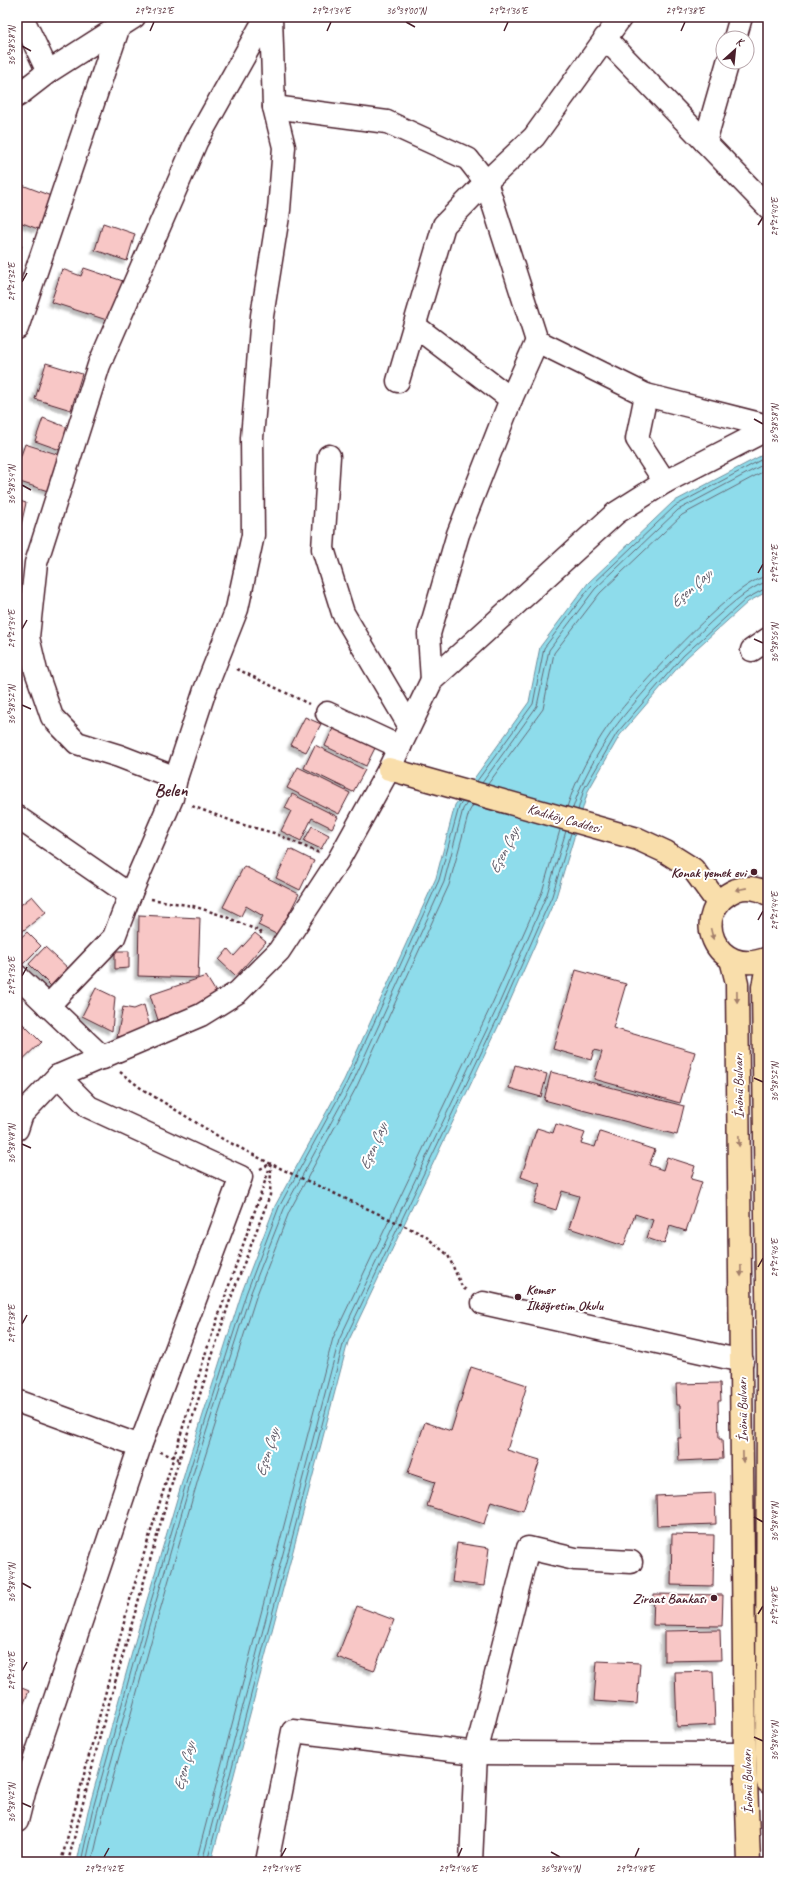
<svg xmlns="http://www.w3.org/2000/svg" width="785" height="1879" font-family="Caveat,sans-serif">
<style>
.water{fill:#8edceb;stroke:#73909e}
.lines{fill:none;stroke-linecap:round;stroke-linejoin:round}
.shore{stroke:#656b78;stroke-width:1}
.building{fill:#f8c7c6;stroke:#4a1f2b;filter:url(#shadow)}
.minor-casing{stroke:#4a1f2b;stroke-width:25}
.major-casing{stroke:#4a1f2b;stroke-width:25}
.path{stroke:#4a1f2b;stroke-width:2.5;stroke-dasharray:3 3;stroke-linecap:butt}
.minor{stroke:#fff;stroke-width:22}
.major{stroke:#f9deab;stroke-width:22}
.oneway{fill:#a27e6b}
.ticks{fill:none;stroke:#4a1f2b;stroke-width:1.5}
.poi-dot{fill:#4a1f2b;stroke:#fff;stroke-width:1.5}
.labels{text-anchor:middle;stroke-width:4;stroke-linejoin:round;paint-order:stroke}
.street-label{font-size:14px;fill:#4a1f2b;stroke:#fff}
.poi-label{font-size:14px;font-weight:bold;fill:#4a1f2b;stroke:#fff;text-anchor:end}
.water-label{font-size:15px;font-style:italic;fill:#5e5865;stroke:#fff}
.district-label{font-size:18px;font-weight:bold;fill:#4a1f2b;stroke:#fff}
.neatline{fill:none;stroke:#4a1f2b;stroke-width:1.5}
.ticks-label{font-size:10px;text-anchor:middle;fill:#4a1f2b}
</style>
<defs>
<filter id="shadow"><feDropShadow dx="-3.5" dy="3.5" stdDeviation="1" flood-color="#0004"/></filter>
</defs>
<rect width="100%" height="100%" fill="#fff"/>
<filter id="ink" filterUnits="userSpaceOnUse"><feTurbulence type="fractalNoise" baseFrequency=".025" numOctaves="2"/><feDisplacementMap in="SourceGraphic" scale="8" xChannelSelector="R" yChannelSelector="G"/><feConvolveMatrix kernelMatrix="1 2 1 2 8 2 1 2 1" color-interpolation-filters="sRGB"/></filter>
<g filter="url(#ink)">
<path class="water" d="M 768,452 L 768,591 L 748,602 L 686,658 L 620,735 L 588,791 L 556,897 L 506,1010 L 348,1342 L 211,1862 L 77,1862 L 88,1811 L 139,1627 L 188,1462 L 242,1292 L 275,1206 L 344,1080 L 436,878 L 455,805 L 529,702 L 540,647 L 588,583 L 673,502 Z"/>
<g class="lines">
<g class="shore">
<path d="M 477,781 L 533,704 L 544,648 L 591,586 L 675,506 L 768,456"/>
<path d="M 482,783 L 537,706 L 549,650 L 595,589 L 678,510 L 768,462"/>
<path d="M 488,784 L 543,709 L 554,653 L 600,593 L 682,515 L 768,469"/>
<path d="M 567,807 C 576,779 592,749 608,726 C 630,696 735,578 768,576"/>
<path d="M 573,808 C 581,781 597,754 613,730 C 632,702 738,584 768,582"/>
<path d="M 578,810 L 584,789 L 617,733 L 683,656 L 746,599 L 768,587"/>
<path d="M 81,1862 L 92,1812 L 143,1628 L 192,1463 L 246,1294 L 279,1207 L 347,1082 L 439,880 L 459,807 L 462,802"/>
<path d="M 86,1862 L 97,1813 L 148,1629 L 196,1464 L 250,1295 L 284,1209 L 352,1084 L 444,882 L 463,809 L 467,803"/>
<path d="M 92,1862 L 103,1814 L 154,1631 L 202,1466 L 256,1297 L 289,1212 L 357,1086 L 449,885 L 469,812 L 473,805"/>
<path d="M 196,1862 L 333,1338 L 492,1004 L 542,892 L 560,830"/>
<path d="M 202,1862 L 339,1340 L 498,1006 L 547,894 L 566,831"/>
<path d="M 207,1862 L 344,1341 L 502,1009 L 552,896 L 571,833"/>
</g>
</g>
<g class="building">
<path d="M 17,44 L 22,53 L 17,56 Z"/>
<path d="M 17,183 L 51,196 L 38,229 L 17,221 Z"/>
<path d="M 103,223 L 135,234 L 127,261 L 95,250 Z"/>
<path d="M 17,244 L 22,246 L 17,259 Z"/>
<path d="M 84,268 L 126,282 L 113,322 L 51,302 L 62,269 L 81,276 Z"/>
<path d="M 46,363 L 82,374 L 71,410 L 35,399 Z"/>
<path d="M 43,418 L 71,429 L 63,451 L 35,441 Z"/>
<path d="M 25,444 L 63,456 L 51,492 L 17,481 L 17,467 Z"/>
<path d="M 17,500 L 26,503 L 21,525 L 17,524 Z"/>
<path d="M 305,717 L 321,724 L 306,752 L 291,745 Z"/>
<path d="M 334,726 L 376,746 L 366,766 L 325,746 Z"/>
<path d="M 315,745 L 365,770 L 353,792 L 304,768 Z"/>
<path d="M 298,767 L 350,793 L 339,814 L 287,788 Z"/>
<path d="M 292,794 L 338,817 L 332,828 L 312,818 L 301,841 L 281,831 L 291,811 L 285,808 Z"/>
<path d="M 312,826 L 329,835 L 321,849 L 304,841 Z"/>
<path d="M 290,849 L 314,861 L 300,890 L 276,878 Z"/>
<path d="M 244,866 L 299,894 L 278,935 L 258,925 L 263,916 L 246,906 L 241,916 L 223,907 Z"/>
<path d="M 32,896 L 46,912 L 19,934 L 17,931 L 17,908 Z"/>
<path d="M 139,915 L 200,918 L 198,978 L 138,976 Z"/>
<path d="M 27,932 L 41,946 L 23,964 L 17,958 L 17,941 Z"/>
<path d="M 255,933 L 266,942 L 236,976 L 219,960 L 228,949 L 234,956 Z"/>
<path d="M 45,947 L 68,968 L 51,986 L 29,964 Z"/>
<path d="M 115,951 L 129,951 L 129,968 L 115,969 Z"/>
<path d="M 576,970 L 626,984 L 613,1028 L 695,1052 L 680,1103 L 594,1079 L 602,1052 L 594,1050 L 591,1060 L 553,1049 Z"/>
<path d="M 206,976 L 219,997 L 158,1020 L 150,995 Z"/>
<path d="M 96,988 L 115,997 L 112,1031 L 82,1016 Z"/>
<path d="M 144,1005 L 151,1031 L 117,1037 L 123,1007 L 134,1009 Z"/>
<path d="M 17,1018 L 41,1042 L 17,1065 Z"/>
<path d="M 515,1065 L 547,1074 L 541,1097 L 509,1088 Z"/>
<path d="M 551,1072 L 684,1106 L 677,1135 L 544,1100 Z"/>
<path d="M 556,1124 L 585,1133 L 581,1143 L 595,1147 L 600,1132 L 655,1150 L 649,1165 L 663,1170 L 667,1157 L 695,1166 L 691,1179 L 702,1182 L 686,1231 L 670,1226 L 664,1244 L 647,1238 L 653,1220 L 635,1214 L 624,1246 L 569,1228 L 579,1196 L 562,1191 L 556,1210 L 534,1203 L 540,1184 L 521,1177 L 537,1128 L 553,1133 Z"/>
<path d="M 471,1367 L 527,1385 L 507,1450 L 540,1460 L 523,1511 L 491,1501 L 484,1524 L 427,1506 L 435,1482 L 408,1473 L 425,1422 L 451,1431 Z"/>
<path d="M 720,1383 L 721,1401 L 718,1401 L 719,1439 L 722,1439 L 723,1459 L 679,1461 L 678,1438 L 681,1438 L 680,1405 L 677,1405 L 676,1384 Z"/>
<path d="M 715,1493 L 716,1524 L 657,1526 L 656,1496 Z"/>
<path d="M 672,1534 L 714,1535 L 713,1586 L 671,1585 Z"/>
<path d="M 457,1543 L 489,1548 L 484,1586 L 452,1582 Z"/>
<path d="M 654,1594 L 723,1595 L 722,1626 L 653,1625 Z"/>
<path d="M 357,1606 L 394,1620 L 374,1671 L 337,1657 Z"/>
<path d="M 720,1630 L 721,1660 L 664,1661 L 664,1631 Z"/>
<path d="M 597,1661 L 640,1663 L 637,1704 L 594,1701 Z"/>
<path d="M 713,1671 L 715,1725 L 677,1727 L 675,1672 Z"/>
<path d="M 17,1686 L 29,1691 L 17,1719 Z"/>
</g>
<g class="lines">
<defs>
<g id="minor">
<path d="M 22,17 L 48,72"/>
<path d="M 605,38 L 768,207"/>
<path d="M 735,38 L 741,17"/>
<path d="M 17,96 L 48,72 L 134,17"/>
<path d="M 274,107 L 387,122 L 468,159 L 486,182 L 537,341 L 646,395 L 768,426"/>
<path d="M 705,142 L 728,62"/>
<path d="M 415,326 L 511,399"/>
<path d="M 17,328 L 118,29"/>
<path d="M 398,381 L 444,225 L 486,182 L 534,137 L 621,17"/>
<path d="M 646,395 L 637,439 L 665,482"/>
<path d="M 329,456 L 323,549 L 343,613 L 409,725"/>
<path d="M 752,650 L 768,639"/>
<path d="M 432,680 L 429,634 L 458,534 L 511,399 L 537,341"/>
<path d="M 327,713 L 400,747"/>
<path d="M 176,778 L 119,756 L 77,743 L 52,717 L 36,671 L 28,637 L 36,563 L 99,365 L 196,142 L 266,17"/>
<path d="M 17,817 L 130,895"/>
<path d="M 17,976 L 103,1058"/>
<path d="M 48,1006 L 114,937 L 130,895 L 172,798 L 176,778 L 205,690 L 237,609 L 253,535 L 252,438 L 262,316 L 279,210 L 284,147 L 274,107 L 271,17"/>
<path d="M 17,1129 L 22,1114 L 58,1076 L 201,1015 L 238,992 L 279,951 L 338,861 L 389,769 L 432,680 L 616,513 L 665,482 L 768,429"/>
<path d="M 483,1303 L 742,1361"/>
<path d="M 17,1401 L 140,1446"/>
<path d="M 17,1821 L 26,1785 L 140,1446 L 241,1177 L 89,1107 L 58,1076"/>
<path d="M 267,1862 L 293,1731 L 476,1753 L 745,1754"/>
<path d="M 471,1862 L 476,1753 L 528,1548 L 575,1559 L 631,1562"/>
</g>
<g id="major">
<path d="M 389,769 L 638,839 L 666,852 L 693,869 L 718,903"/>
<path d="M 768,894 C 759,888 746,886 736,890 C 687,911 715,980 768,958"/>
<path d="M 731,959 L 737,983 L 745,1754 L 749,1862"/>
<path d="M 768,960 L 763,987 L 768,1361 L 767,1754 L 768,1782"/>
</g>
</defs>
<use href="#minor" class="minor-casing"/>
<use href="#major" class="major-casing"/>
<g class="path">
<path d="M 237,669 L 309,704"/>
<path d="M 192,806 L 240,824 L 274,833 L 319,853"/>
<path d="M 151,899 L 193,906 L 224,916 L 259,931 L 263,935"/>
<path d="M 120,1072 L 142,1089 L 221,1138 L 271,1164 L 424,1235 L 448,1255 L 462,1287 L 466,1290"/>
<path d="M 260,1169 L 270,1164"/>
<path d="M 160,1452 L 179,1459"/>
<path d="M 61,1862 L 131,1596 L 206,1352 L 271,1164"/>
<path d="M 68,1862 L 102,1728 L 175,1473 L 229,1303 L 270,1195 L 271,1169"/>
</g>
<use href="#minor" class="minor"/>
<use href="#major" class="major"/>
</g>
<defs><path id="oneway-solid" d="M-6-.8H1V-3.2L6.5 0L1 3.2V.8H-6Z"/></defs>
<g class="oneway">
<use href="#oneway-solid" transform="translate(741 889) rotate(169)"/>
<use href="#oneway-solid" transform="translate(712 934) rotate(76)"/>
<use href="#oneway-solid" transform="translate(737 997) rotate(89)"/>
<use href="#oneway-solid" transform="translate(739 1141) rotate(89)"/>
<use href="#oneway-solid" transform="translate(741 1271) rotate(89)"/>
<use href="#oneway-solid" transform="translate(743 1457) rotate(89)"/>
</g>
</g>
<path class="ticks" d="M 406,22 L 415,27M 150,31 L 154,22M 327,31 L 331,22M 504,31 L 508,22M 681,31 L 685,22M 22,46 L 31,51M 758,225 L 763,217M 22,282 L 27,273M 754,419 L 763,424M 22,485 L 31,490M 758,573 L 763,564M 22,629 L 27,620M 754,639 L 763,643M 22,705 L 31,709M 758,920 L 763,911M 22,976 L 27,967M 754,1078 L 763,1082M 22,1144 L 31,1148M 758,1267 L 763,1258M 22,1324 L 27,1315M 754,1517 L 763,1522M 22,1583 L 31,1588M 758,1614 L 763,1606M 22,1671 L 27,1662M 754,1737 L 763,1741M 22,1803 L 31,1807M 551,1852 L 560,1857M 104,1857 L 109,1848M 281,1857 L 286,1848M 458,1857 L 462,1848M 635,1857 L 639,1848"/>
<g class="poi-dot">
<circle cx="754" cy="872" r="4"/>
<circle cx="518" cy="1297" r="4"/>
<circle cx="714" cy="1598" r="4"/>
</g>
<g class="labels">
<g class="street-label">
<text transform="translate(564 818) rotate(16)" y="5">Kadıköy Caddesi</text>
<text transform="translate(738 1086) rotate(-91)" y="5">İnönü Bulvarı</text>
<text transform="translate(742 1410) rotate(-91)" y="5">İnönü Bulvarı</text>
<text transform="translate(747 1782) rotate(-92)" y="5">İnönü Bulvarı</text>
</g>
<g class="poi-label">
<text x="746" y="877">Konak yemek evi</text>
<text x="526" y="1294" text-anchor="start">Kemer<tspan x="526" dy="16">İlköğretim Okulu</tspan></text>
<text x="706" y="1603">Ziraat Bankası</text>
</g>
<g class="water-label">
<text transform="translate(691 588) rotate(-42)" y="5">Eşen Çayı</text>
<text transform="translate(504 850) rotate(-64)" y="5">Eşen Çayı</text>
<text transform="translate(373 1146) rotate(-67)" y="5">Eşen Çayı</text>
<text transform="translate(267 1452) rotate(-73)" y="5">Eşen Çayı</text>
<text transform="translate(184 1766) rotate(-76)" y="5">Eşen Çayı</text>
</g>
<g class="district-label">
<text x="171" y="796">Belen</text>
</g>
</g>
<rect width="785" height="1879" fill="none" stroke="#fff" stroke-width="44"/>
<g transform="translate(735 50) rotate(27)"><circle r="19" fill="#ffffff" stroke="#b7a5aa"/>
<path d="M0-3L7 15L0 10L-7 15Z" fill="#4a1f2b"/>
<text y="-6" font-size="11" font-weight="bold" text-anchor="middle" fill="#4a1f2b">K</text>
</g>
<rect x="22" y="22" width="741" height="1835" class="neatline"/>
<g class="ticks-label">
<text x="154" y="14">29°21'32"E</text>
<text x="331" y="14">29°21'34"E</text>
<text x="406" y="14">36°39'00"N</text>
<text x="508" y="14">29°21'36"E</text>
<text x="685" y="14">29°21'38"E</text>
<text transform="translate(11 46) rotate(-90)" y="4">36°38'58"N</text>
<text transform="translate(774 217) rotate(-90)" y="4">29°21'40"E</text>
<text transform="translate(11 282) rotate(-90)" y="4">29°21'32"E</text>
<text transform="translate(774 424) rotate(-90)" y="4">36°38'58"N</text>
<text transform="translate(11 485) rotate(-90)" y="4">36°38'54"N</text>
<text transform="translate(774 564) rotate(-90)" y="4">29°21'42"E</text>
<text transform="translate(11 629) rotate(-90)" y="4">29°21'34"E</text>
<text transform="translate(774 643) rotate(-90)" y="4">36°38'56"N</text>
<text transform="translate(11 705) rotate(-90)" y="4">36°38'52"N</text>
<text transform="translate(774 911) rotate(-90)" y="4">29°21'44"E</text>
<text transform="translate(11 976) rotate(-90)" y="4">29°21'36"E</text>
<text transform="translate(774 1082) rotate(-90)" y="4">36°38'52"N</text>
<text transform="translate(11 1144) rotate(-90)" y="4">36°38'48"N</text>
<text transform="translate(774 1258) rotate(-90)" y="4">29°21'46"E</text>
<text transform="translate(11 1324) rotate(-90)" y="4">29°21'38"E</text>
<text transform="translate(774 1522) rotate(-90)" y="4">36°38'48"N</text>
<text transform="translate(11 1583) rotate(-90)" y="4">36°38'44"N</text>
<text transform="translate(774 1606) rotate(-90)" y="4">29°21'48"E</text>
<text transform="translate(11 1671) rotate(-90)" y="4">29°21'40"E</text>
<text transform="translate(774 1741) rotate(-90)" y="4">36°38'46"N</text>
<text transform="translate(11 1803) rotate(-90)" y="4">36°38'42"N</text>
<text x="104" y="1872">29°21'42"E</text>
<text x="281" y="1872">29°21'44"E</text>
<text x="458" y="1872">29°21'46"E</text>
<text x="560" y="1872">36°38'44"N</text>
<text x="635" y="1872">29°21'48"E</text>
</g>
</svg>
